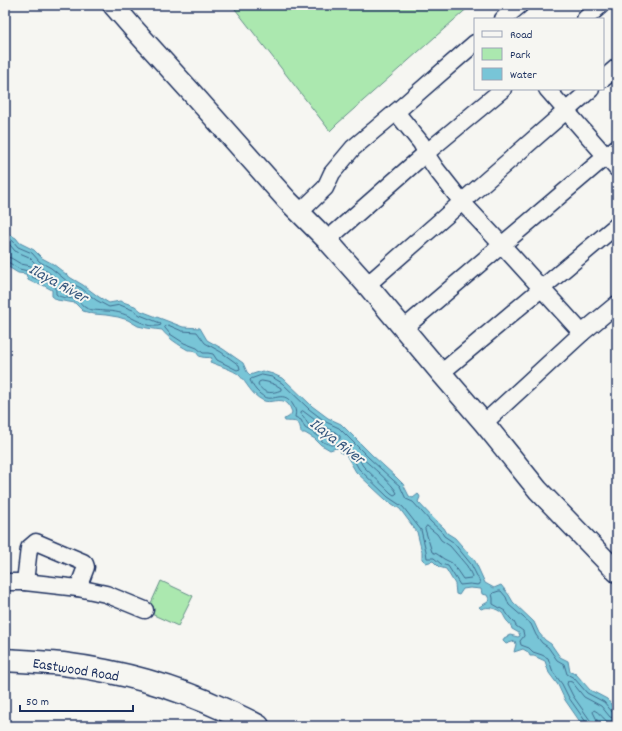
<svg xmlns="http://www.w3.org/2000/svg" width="622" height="731" font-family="Dekko,sans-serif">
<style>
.green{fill:#abe8af;stroke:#638c86}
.water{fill:#78c5d7;stroke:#5389a7}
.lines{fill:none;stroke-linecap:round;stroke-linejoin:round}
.shore{stroke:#406b8e;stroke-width:1}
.minor-casing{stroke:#1b2f5e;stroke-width:19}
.tertiary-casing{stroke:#1b2f5e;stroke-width:23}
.secondary-casing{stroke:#1b2f5e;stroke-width:25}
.minor{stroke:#f6f6f2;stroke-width:16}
.tertiary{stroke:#f6f6f2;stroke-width:20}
.secondary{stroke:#f6f6f2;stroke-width:22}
.labels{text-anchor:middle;stroke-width:4;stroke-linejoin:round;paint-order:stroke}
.street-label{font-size:15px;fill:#1b2f5e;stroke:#f6f6f2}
.water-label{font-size:16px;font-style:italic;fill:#32547c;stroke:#f6f6f2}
</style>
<rect width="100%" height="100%" fill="#f6f6f2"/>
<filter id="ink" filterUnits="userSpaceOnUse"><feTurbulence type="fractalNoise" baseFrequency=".025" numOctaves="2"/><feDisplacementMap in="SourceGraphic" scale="8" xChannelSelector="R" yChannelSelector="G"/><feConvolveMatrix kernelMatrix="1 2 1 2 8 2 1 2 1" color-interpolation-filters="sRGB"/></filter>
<g filter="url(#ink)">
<g class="green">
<path d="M 232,5 L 471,5 L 337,124 L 330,131 Z"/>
<path d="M 161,581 L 193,596 L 178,626 L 147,612 Z"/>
</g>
<path class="water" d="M 5,232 L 16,238 L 20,243 L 34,250 L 42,258 L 53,264 L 71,278 L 83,285 L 99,297 L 109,303 L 120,301 L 135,306 L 141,311 L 183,327 L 200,328 L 207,340 L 223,349 L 243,363 L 247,372 L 250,375 L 262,371 L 273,374 L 284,379 L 312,406 L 328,418 L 341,424 L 372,455 L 396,477 L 403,484 L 409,496 L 413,498 L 418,494 L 419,495 L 420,497 L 418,502 L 434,519 L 444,528 L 447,533 L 455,538 L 475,561 L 485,583 L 494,588 L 501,585 L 509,595 L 513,602 L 534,622 L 539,633 L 545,640 L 551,644 L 560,657 L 568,661 L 570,672 L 576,674 L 590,690 L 607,699 L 617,712 L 617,726 L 583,726 L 565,700 L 558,685 L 549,673 L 545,661 L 534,656 L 530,656 L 528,652 L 523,649 L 514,652 L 516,644 L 515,641 L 506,644 L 503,641 L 504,638 L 510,635 L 518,637 L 520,636 L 519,633 L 512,629 C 511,625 510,624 507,621 C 505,619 504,615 502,613 C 496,608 488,606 481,609 L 479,607 L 488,602 L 489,599 L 487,595 L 482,594 L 481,589 L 470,588 L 463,589 L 459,595 L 456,594 L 455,584 L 446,569 L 439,567 L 433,561 L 426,563 L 422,559 L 422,552 L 417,532 L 400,509 L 386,500 L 356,472 L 345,453 L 341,453 L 340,449 L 336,448 L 330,450 L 325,447 L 321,445 L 315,439 L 305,433 L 301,433 C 300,419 295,422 285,421 L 284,419 C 288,418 291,416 292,412 C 291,410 290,406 288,404 C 281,396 270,405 262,400 C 251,394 247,383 239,375 C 234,370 217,365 210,362 L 212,358 C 208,357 206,358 202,357 C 198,357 198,353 195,351 C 193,350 190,350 188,350 C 179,345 168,338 162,330 L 147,328 L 138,326 L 128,320 L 118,317 L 106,315 L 94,314 L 83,311 L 75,303 L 57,300 L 52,296 L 52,290 L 41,284 L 34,283 L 28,280 L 26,274 L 18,273 L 5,265 Z"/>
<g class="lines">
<g class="shore">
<path d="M 5,236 L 13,241 L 18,247 L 32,253 L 40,262 L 51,268 L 68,282 L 81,288 L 96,300 L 107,306 L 109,307 L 120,305 L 133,310 L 140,315 L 160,323 L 161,325 C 153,329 140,322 132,318 C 124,313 114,311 105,311 C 99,310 92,311 86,308 C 82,306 80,301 77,300 C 70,297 61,299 56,294 C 56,292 56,289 55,287 C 51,282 38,280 32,277 L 30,272 L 28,271 L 19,269 L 8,262 L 5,262"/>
<path d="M 5,242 L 10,245 L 15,251 L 29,257 L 37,265 L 48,272 L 53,276 L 54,278 L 52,280 L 44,276 L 37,274 L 34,269 L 31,266 L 21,264 L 11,258 L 5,257"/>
<path d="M 62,284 L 75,291 L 75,294 L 70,294 L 62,292 L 60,286 Z"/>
<path d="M 166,326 L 168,325 L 182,331 L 197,332 L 205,343 L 221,352 L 239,365 L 240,369 L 237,370 L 217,360 L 213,354 L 208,353 L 203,353 L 197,348 L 184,343 L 170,334 L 165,328 Z"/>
<path d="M 262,375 L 272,377 L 282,383 L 309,409 L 326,422 L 339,428 L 369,458 L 393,480 L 400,486 L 406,499 L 413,502 L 431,522 L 441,531 L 444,536 L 453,542 L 471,564 L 480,582 L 480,584 L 478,585 L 470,584 L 460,585 L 448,566 L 441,564 L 434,558 L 427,558 L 426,551 L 421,530 L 403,507 L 388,497 L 359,469 L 348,450 L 340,445 L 336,444 L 331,445 L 323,442 L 317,435 L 305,428 L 301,420 L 295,417 C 296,412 296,410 293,405 C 284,389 274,402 265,397 C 258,394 253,387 250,380 L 251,379 Z"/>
<path d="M 262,381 C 269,382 275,384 281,388 L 281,390 C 272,394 263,394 258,384 L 259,382 Z"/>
<path d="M 303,411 L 323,426 L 335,432 L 340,436 L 340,439 C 328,441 329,439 321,432 C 317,429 313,428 309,425 C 306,422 305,417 301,414 L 301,412 Z"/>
<path d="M 362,458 C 370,465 393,484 397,493 L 396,494 L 394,495 L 391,493 L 363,466 L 360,461 L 360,459 Z"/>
<path d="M 427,526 L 437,534 L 441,540 L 450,546 L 467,566 L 472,576 L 471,578 L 463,579 L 452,563 L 444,559 L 437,554 L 432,552 L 425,529 Z"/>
<path d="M 586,726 L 586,722 L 569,698 L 562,684 L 553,672 L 548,658 L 542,655 L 533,652 L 529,648 L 521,645 L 520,641 L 524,636 L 523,631 L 516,626 L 514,622 L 510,618 L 505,611 L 493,604 L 493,598 L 492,594 L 493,593 L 499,591 L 501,591 L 506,597 L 509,605 L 531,624 L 536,635 L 542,643 L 548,647 L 557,660 L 564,664 L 567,674 L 574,678 L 587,693 L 604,702 L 613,713 L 617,714"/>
<path d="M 591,726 L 590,720 L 573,696 L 567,684 L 568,681 L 572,682 L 584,697 L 601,706 L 610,717 L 617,719"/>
<path d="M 597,726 L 597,720 L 593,712 L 594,710 C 604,715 604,724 617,725"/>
</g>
<defs>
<g id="minor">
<path d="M 503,19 L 520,5"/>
<path d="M 585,19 L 601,5"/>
<path d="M 603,79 L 617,67"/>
<path d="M 547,89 L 617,169"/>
<path d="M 396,112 L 421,143 L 430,160 L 436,169 L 462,202 L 502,245 L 582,333"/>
<path d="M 300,212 L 325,188 L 332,173 L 353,148 L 396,112 L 475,43"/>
<path d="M 327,240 L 426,153 L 503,89"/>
<path d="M 367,285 L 591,89"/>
<path d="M 403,329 L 617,147"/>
<path d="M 441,373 L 617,225"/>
<path d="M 484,423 L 582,333 L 617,304"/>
<path d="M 5,582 L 25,582 L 78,588 L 106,594 L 145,610"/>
<path d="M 25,582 L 29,548 L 36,542 L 83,562 L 85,564 L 86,567 L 78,588"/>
</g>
<path id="tertiary" d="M 113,5 L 133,28 L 192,93 L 287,200 L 327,240 L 367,285 L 441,373 L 484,423 L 538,490 L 564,517 L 617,572"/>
<path id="secondary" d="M 5,660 C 24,661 44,662 63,664 C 118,671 174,686 225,710 C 236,715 248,720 258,726"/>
</defs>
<use href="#minor" class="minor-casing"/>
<use href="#tertiary" class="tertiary-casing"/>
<use href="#secondary" class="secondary-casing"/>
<use href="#minor" class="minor"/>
<use href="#tertiary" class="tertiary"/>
<use href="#secondary" class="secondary"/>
</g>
</g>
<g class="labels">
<g class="street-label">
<text transform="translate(76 669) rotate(9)" y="5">Eastwood Road</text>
</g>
<g class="water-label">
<text transform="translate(59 282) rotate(29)" y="6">Ilaya River</text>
<text transform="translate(338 440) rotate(38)" y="6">Ilaya River</text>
</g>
</g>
<rect width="622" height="731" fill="none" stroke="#f6f6f2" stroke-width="20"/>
<rect x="10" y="10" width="602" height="711" fill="none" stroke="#1b2f5e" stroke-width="1.5" filter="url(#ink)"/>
<rect x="474" y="18" width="130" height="72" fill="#f6f6f2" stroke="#9ea6b7"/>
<rect x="482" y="31" width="20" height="6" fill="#f6f6f2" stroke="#9ea6b7"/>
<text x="510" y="38" font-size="12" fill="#1b2f5e">Road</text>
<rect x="482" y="48" width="20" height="12" fill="#abe8af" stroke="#9ea6b7"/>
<text x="510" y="58" font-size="12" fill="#1b2f5e">Park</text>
<rect x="482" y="68" width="20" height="12" fill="#78c5d7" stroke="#9ea6b7"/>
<text x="510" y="78" font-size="12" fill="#1b2f5e">Water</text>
<path d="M20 705v6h113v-6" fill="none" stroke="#1b2f5e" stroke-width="2"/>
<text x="26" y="705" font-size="12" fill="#1b2f5e" stroke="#f6f6f2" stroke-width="3" paint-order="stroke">50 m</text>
</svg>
